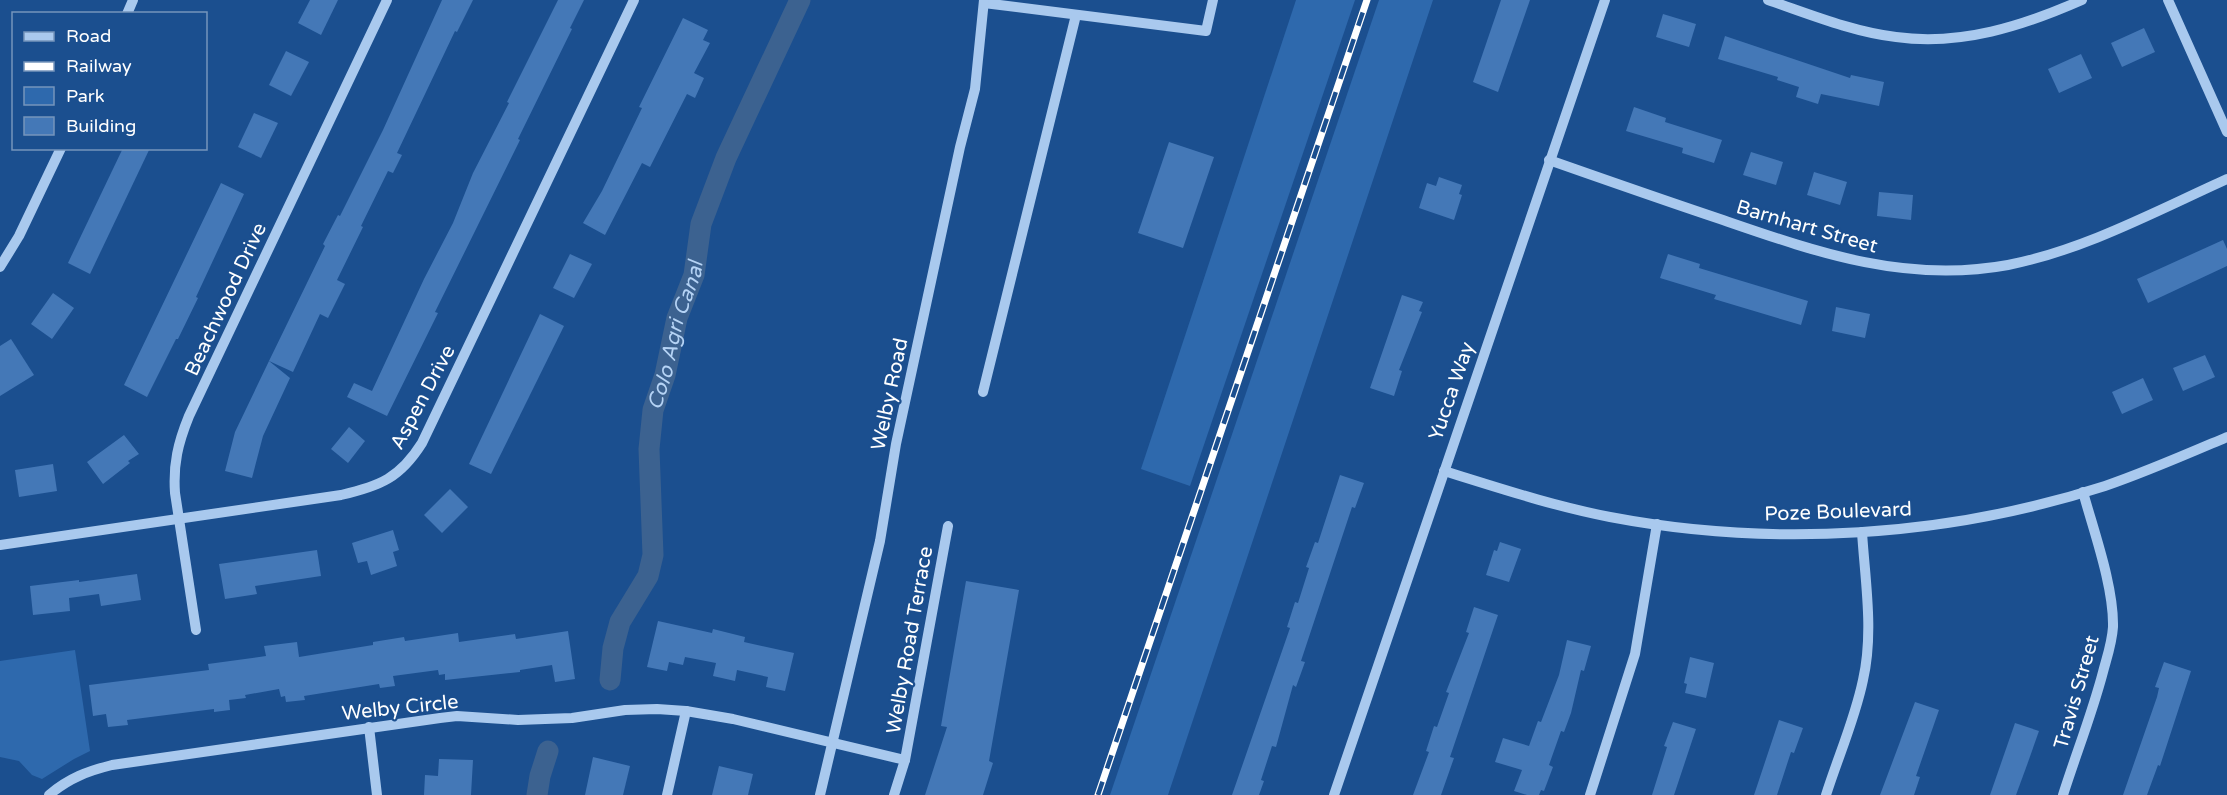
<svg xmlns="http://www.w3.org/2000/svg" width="2227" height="795" font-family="'Varela Round',sans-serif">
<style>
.green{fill:#2e69ad}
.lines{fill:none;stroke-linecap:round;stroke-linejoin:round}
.canal{stroke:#3c6290;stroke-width:21}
.building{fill:#4478b7}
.minor{stroke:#a9c9ee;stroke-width:10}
.rail-casing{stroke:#fff;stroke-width:7}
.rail{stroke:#1b4f8f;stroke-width:4.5;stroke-dasharray:14;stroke-linecap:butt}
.labels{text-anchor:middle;stroke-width:4.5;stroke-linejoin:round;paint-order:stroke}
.street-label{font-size:20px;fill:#fff;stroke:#1b4f8f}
.water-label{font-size:21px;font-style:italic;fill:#b5d3f5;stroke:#1b4f8f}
</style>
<rect width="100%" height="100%" fill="#1b4f8f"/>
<g class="green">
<path d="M 1296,0 L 1355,0 L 1190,486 L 1141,469 Z"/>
<path d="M 1379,0 L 1433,0 L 1168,795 L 1110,795 Z"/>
<path d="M 75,650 L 90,751 L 74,759 L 42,779 L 32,775 L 19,761 L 0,757 L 0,661 Z"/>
</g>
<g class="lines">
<g class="canal">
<path id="s1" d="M 610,680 L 613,648 L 620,622 L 648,576 L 653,555 L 649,449 L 653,410 L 665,375 L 677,318 L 694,275 L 701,224 L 726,158 L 800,0"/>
<path d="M 537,795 L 540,776 L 548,751"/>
</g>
</g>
<g class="building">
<path d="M 310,0 L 338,0 L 321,35 L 298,23 Z"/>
<path d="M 442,0 L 473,0 L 457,32 L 455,31 L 397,153 L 402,155 L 393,173 L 388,171 L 361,226 L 363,227 L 337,280 L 345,284 L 328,318 L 320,314 L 293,372 L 269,361 L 325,246 L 323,244 L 338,215 L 340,216 L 383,130 Z"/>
<path d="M 558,0 L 584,0 L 570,28 L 572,29 L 518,139 L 520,140 L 435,312 L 438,313 L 387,416 L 347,397 L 354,383 L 372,391 L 424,279 L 453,223 L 473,173 L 509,103 L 507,102 Z"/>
<path d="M 1501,0 L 1530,0 L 1498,92 L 1473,82 Z"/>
<path d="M 1663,14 L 1696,24 L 1689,47 L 1656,37 Z"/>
<path d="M 683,18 L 708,30 L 703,40 L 710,43 L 694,73 L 704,78 L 695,98 L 687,94 L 650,167 L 642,163 L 605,235 L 583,223 L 602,191 L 642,108 L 639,107 Z"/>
<path d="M 2144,28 L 2155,52 L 2122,67 L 2111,43 Z"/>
<path d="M 1725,36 L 1850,78 L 1851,75 L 1884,82 L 1879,106 L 1821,94 L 1818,104 L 1796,97 L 1799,87 L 1777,80 L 1778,77 L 1718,59 Z"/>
<path d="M 286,51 L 309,62 L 291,96 L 269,85 Z"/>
<path d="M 2081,54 L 2092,78 L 2059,93 L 2048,69 Z"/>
<path d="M 1634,107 L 1666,118 L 1665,122 L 1722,140 L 1714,163 L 1682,153 L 1683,148 L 1626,131 Z"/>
<path d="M 254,113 L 278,123 L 261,158 L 238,147 Z"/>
<path d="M 1169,142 L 1214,157 L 1183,248 L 1138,233 Z"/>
<path d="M 123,148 L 150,148 L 90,274 L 68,263 Z"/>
<path d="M 1751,152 L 1783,162 L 1776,185 L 1743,175 Z"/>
<path d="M 1814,172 L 1847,182 L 1840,205 L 1807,195 Z"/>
<path d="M 1439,177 L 1462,185 L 1459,194 L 1462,195 L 1454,220 L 1419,208 L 1427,183 L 1436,186 Z"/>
<path d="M 221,183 L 244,194 L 196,297 L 198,298 L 178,339 L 176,339 L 147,397 L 124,385 Z"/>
<path d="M 1879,192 L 1913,195 L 1911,220 L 1877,216 Z"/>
<path d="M 2223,240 L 2227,249 L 2227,266 L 2148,303 L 2137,279 Z"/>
<path d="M 570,254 L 592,264 L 574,298 L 553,288 Z"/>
<path d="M 1668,254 L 1700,264 L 1699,268 L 1808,301 L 1801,325 L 1714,299 L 1716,295 L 1660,278 Z"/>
<path d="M 53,293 L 74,308 L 52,339 L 31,324 Z"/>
<path d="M 1402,295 L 1423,302 L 1419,311 L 1422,312 L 1399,370 L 1402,371 L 1394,396 L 1370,388 Z"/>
<path d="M 1836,307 L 1870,314 L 1865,338 L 1832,331 Z"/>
<path d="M 540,314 L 564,326 L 491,474 L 469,464 Z"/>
<path d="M 11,339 L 34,375 L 0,396 L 0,346 Z"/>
<path d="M 2205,355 L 2215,377 L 2183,391 L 2173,368 Z"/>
<path d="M 269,361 L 290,378 L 263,436 L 252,478 L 225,471 L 235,432 Z"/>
<path d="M 2143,378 L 2153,400 L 2122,414 L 2112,392 Z"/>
<path d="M 349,427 L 365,441 L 348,463 L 331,449 Z"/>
<path d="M 124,435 L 139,454 L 128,461 L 130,463 L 103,484 L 87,462 Z"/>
<path d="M 53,464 L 57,491 L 19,497 L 15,470 Z"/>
<path d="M 1340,475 L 1364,483 L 1355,508 L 1352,507 L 1301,661 L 1305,662 L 1296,687 L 1293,685 L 1276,747 L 1272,746 L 1261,780 L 1264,781 L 1259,795 L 1232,795 L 1290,628 L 1287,627 L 1295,602 L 1298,603 L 1309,568 L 1306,567 L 1315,542 L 1318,543 Z"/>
<path d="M 450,489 L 468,507 L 442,533 L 424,515 Z"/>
<path d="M 393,530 L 399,550 L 393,552 L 397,566 L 371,575 L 367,561 L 358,563 L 352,543 Z"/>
<path d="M 1500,542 L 1521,549 L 1509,582 L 1486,575 L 1494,550 L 1497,551 Z"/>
<path d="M 317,550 L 321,576 L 255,586 L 257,594 L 225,599 L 219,564 Z"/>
<path d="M 137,574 L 141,600 L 101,606 L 99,594 L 69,598 L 70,611 L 33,615 L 30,586 L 79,580 L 79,582 Z"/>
<path d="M 966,581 L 1019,590 L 989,761 L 993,763 L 983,795 L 925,795 L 947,727 L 941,726 Z"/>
<path d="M 1474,607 L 1498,615 L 1450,757 L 1454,758 L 1441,795 L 1413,795 L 1429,752 L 1426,751 L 1434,726 L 1437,727 L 1449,693 L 1446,692 L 1469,633 L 1466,632 Z"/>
<path d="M 658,621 L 712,633 L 713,629 L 745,637 L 744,642 L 794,653 L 785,691 L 766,687 L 768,677 L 737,670 L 735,681 L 713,676 L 716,663 L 685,657 L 683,665 L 669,662 L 667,671 L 647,667 Z"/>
<path d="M 568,631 L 575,679 L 555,682 L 552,665 L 520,670 L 520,672 L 445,680 L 445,674 L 439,675 L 438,670 L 393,676 L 395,686 L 380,688 L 379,684 L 304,696 L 305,700 L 286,702 L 285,696 L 281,697 L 279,689 L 245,695 L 246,698 L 229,700 L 230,710 L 214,712 L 214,709 L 127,720 L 128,725 L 108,727 L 106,714 L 93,716 L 89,685 L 209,670 L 208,664 L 266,656 L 264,646 L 297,642 L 299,657 L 373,645 L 373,642 L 404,637 L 405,641 L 458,633 L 459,642 L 515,634 L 516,639 Z"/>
<path d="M 1567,640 L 1591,646 L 1584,671 L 1581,670 L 1571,713 L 1564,732 L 1561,731 L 1549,765 L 1553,767 L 1544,791 L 1541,790 L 1539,795 L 1527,795 L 1514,791 L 1522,770 L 1495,762 L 1503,738 L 1529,746 L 1538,721 L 1541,722 L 1559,675 Z"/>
<path d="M 1690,657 L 1714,663 L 1706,698 L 1685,693 L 1687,684 L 1684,683 Z"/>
<path d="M 2164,662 L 2191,671 L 2160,766 L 2158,765 L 2147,795 L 2123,795 L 2157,697 L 2159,688 L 2155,687 Z"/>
<path d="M 1915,702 L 1939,710 L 1916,776 L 1920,777 L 1914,795 L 1880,795 Z"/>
<path d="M 1779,720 L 1803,728 L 1794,753 L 1791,752 L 1777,795 L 1754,795 Z"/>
<path d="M 1673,722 L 1696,729 L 1674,795 L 1652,795 L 1667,747 L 1664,746 Z"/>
<path d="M 2015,723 L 2039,731 L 2027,765 L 2016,795 L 1990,795 Z"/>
<path d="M 593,757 L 630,766 L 623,795 L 585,795 Z"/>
<path d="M 439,759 L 473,760 L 471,795 L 424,795 L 425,775 L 438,776 Z"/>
<path d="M 719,766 L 753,774 L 748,795 L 712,795 Z"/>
</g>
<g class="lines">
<g class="minor">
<path d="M 1768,0 C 1809,14 1853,32 1896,37 C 1961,46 2023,26 2082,0"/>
<path d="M 2168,0 L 2227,132"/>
<path d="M 984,3 L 1206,31 L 1213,0"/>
<path d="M 127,14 L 133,0"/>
<path d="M 1549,160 C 1606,180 1663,200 1720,219 C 1816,252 1905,284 2008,265 C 2084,250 2156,211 2227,179"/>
<path d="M 0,267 L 19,236 L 61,148"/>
<path d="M 983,392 L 1076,15"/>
<path d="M 1444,471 C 1499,488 1553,506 1610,517 C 1773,548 1947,537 2105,486 C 2146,472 2187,454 2227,437"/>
<path d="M 0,545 L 341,495 C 380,486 400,478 422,443 L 634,0"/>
<path d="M 196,630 L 175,493 C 173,464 178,443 189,416 L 387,0"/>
<path d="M 369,727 L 377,795"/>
<path d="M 49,795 C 69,778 88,771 112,765 L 440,718 L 457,716 L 518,720 L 572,718 L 625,710 L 657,709 L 686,711 L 733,719 L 905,760"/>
<path d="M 667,795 L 686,711"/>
<path d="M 820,795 L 880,541 L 896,444 L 960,147 L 975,89 L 984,0"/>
<path d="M 894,795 L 905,760 L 948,526"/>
<path d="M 1334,795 L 1605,0"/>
<path d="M 1590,795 L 1635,654 L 1657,524"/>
<path d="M 1826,795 C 1838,757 1855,719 1863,680 C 1874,632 1865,580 1862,532"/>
<path d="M 2063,795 C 2076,754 2092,714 2103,672 C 2107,657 2112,643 2113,627 C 2114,587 2094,532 2083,492"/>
</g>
<defs>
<path id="rail" d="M 1098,795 L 1367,0"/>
</defs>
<use href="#rail" class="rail-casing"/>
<use href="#rail" class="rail"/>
</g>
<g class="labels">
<g class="street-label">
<text transform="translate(1807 226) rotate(16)" y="7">Barnhart Street</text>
<text transform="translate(225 299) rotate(-65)" y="7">Beachwood Drive</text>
<text transform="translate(1451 391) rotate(-71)" y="7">Yucca Way</text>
<text transform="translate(889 394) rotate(-78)" y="7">Welby Road</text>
<text transform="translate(422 397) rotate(-62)" y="7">Aspen Drive</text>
<text transform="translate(1838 511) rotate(-2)" y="7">Poze Boulevard</text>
<text transform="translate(909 640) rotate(-80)" y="7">Welby Road Terrace</text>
<text transform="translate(2076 692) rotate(-74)" y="7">Travis Street</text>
<text transform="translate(400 707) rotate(-6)" y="7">Welby Circle</text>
</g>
<g class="water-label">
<text dy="7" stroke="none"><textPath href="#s1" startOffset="358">Colo Agri Canal</textPath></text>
</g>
</g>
<rect x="12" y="12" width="195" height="138" fill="#1b4f8f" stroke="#7695bc" stroke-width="1.5"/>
<rect x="24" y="32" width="30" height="9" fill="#a9c9ee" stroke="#7695bc" stroke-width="1.5"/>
<text x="66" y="42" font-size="18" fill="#ffffff">Road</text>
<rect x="24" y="62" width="30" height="9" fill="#ffffff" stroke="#7695bc" stroke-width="1.5"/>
<text x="66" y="72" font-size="18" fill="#ffffff">Railway</text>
<rect x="24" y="87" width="30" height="18" fill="#2e69ad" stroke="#7695bc" stroke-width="1.5"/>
<text x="66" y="102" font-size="18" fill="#ffffff">Park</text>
<rect x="24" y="117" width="30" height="18" fill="#4478b7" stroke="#7695bc" stroke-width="1.5"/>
<text x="66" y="132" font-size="18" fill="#ffffff">Building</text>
</svg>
